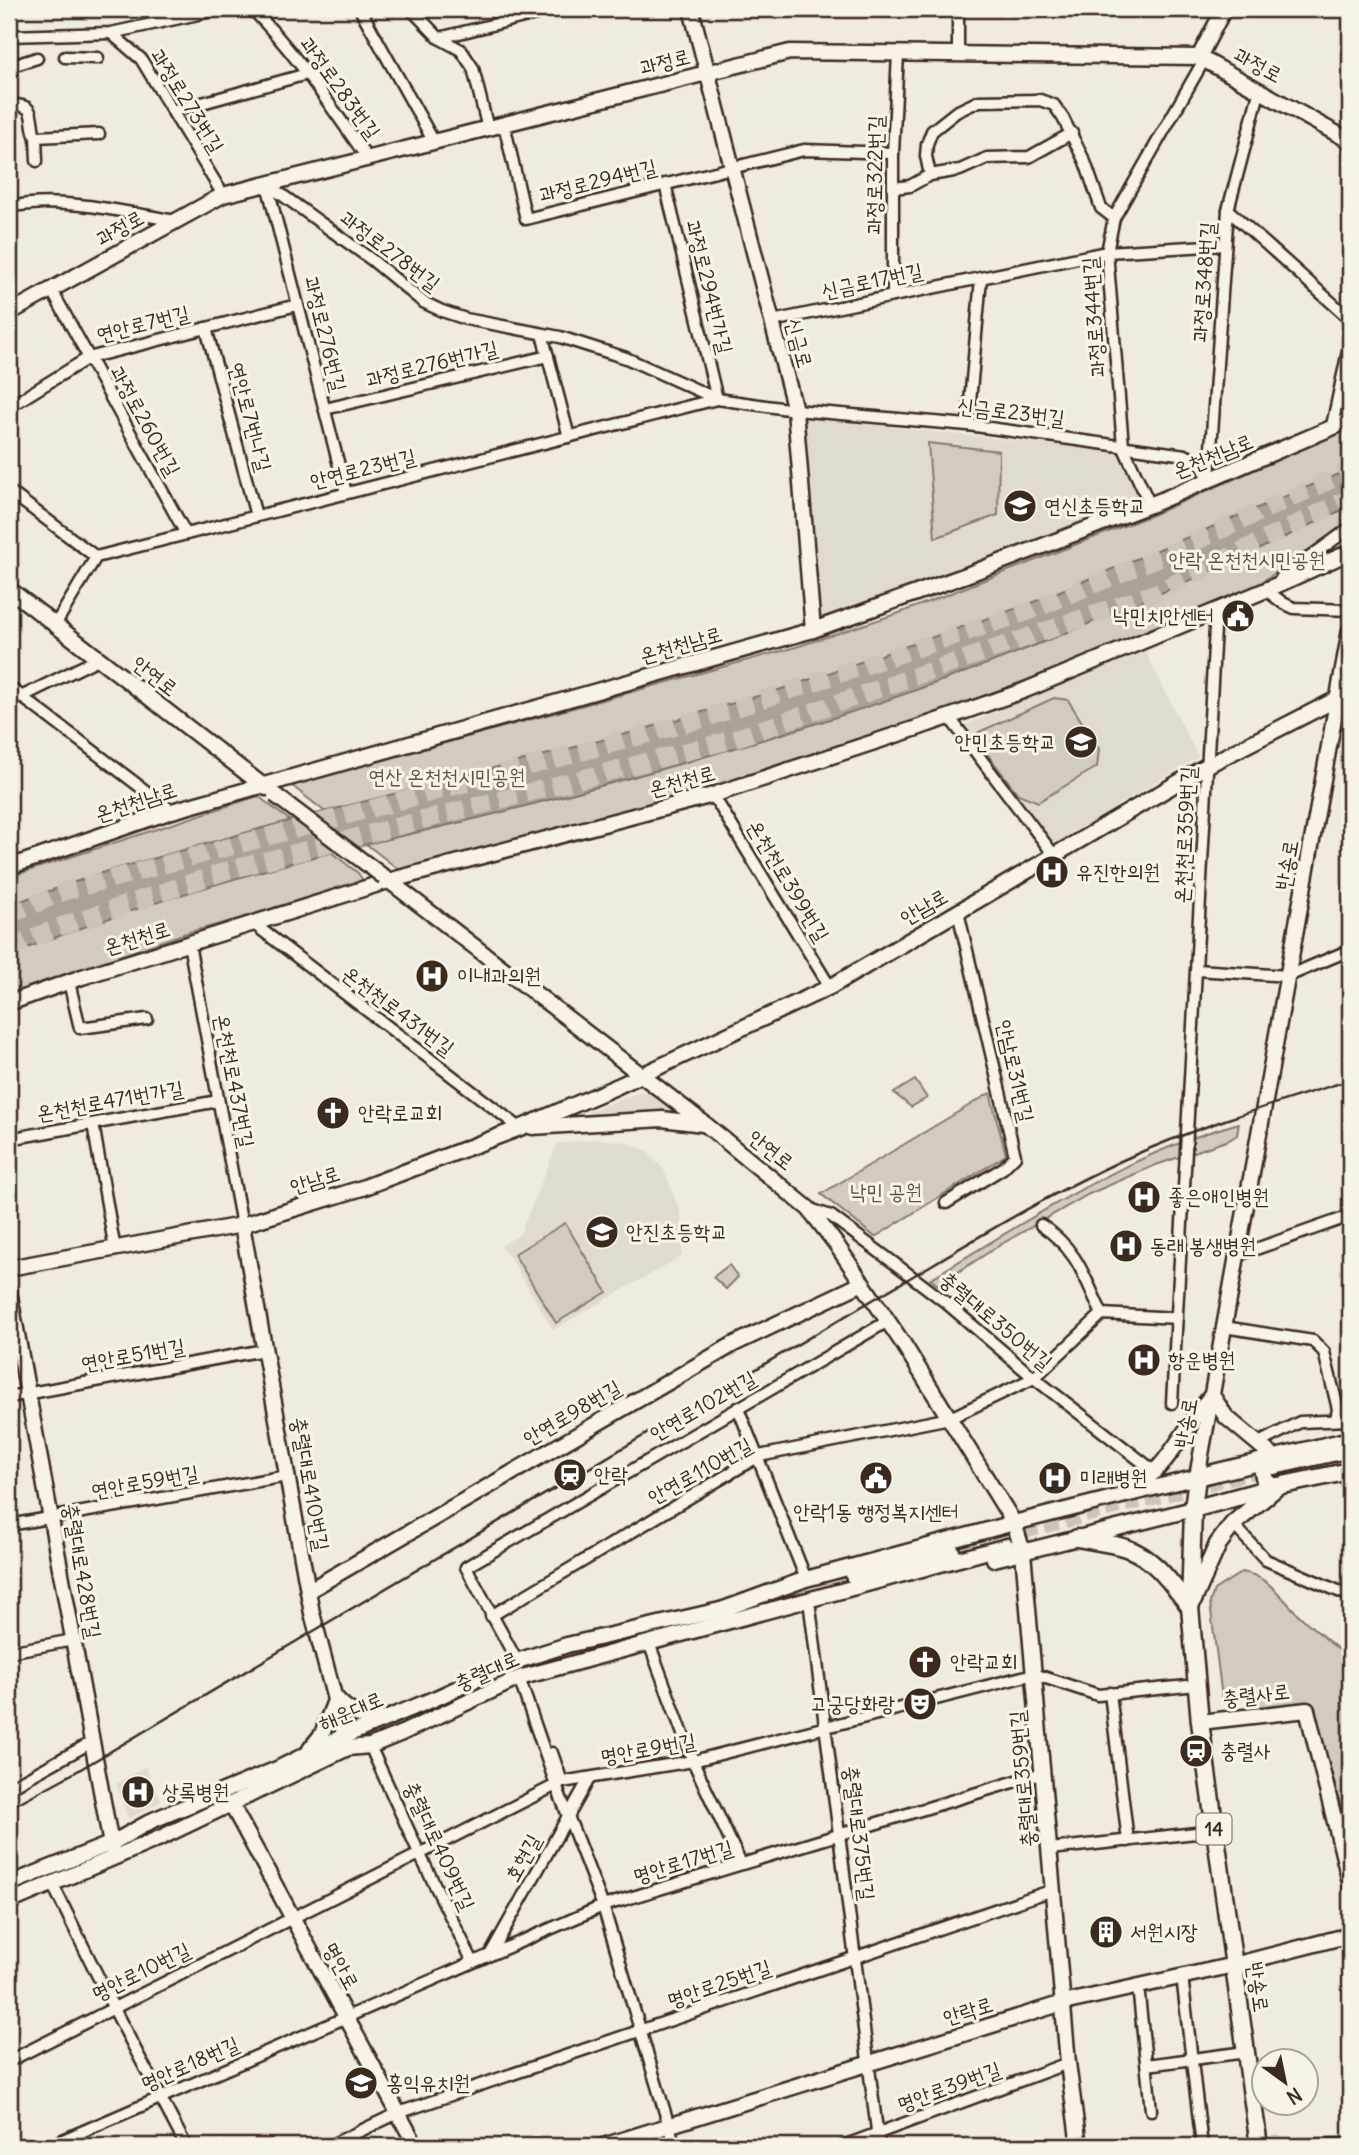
<svg xmlns="http://www.w3.org/2000/svg" width="1359" height="2155" font-family="Delius,'Poor Story',sans-serif">
<style>
.built{fill:#e0dbd0}
.green{fill:#d1cbc0;stroke:#867a6f;stroke-width:2}
.water{fill:#aaa296;stroke:#7e7266;stroke-width:2}
.lines{fill:none;stroke-linecap:round;stroke-linejoin:round}
.secondary-tunnel{stroke:#cbc4b9;stroke-width:14;stroke-dasharray:14 7;stroke-linecap:butt}
.highway-tunnel{stroke:#cbc4b9;stroke-width:18;stroke-dasharray:18 9;stroke-linecap:butt}
.street-casing{stroke:#3b2a1e;stroke-width:15}
.secondary-casing{stroke:#3b2a1e;stroke-width:19}
.primary-casing{stroke:#3b2a1e;stroke-width:21}
.street{stroke:#f7f3e8;stroke-width:10}
.secondary{stroke:#f7f3e8;stroke-width:14}
.primary{stroke:#f7f3e8;stroke-width:16}
.rail{stroke:#3b2a1e;stroke-width:2.5}
.secondary-bridge-casing{stroke:#3b2a1e;stroke-width:19;stroke-linecap:butt}
.secondary-bridge{stroke:#f7f3e8;stroke-width:14}
.labels{text-anchor:middle;stroke-width:6;stroke-linejoin:round;paint-order:stroke}
.shield{fill:#f7f3e8;stroke:#73665b;stroke-width:2}
.shield-label{font-size:19px;font-weight:bold;fill:#3b2a1e}
.street-label{font-size:21px;fill:#3b2a1e;stroke:#f7f3e8}
.poi-label{font-size:21px;fill:#3b2a1e;stroke:#f7f3e8;text-anchor:start}
.park-label{font-size:21px;fill:#605246;stroke:#f7f3e8}
</style>
<rect width="100%" height="100%" fill="#efebe0"/>
<filter id="ink" filterUnits="userSpaceOnUse"><feTurbulence type="fractalNoise" baseFrequency=".0143" numOctaves="2"/><feDisplacementMap in="SourceGraphic" scale="14" xChannelSelector="R" yChannelSelector="G"/><feConvolveMatrix kernelMatrix="1 2 1 2 8 2 1 2 1" color-interpolation-filters="sRGB"/></filter>
<g filter="url(#ink)">
<g class="built">
<path d="M 807,418 L 1120,452 L 1141,500 L 926,582 L 823,616 L 819,612 L 810,522 L 803,424 Z"/>
<path d="M 1145,651 L 1198,757 L 1052,845 L 961,726 Z"/>
<path d="M 637,1093 L 653,1093 L 674,1110 L 672,1116 L 588,1117 L 587,1112 Z"/>
<path d="M 596,1139 L 626,1142 L 646,1150 L 664,1170 L 680,1211 L 683,1230 L 682,1256 L 553,1330 L 514,1264 L 501,1246 L 520,1234 L 557,1144 Z"/>
<path d="M 145,1767 L 162,1801 L 128,1819 L 116,1783 Z"/>
</g>
<g class="green">
<path d="M 1350,428 L 1350,500 L 1346,524 L 1256,586 L 1095,655 L 943,711 L 756,774 L 659,804 L 403,873 L 291,785 L 796,647 L 902,612 L 1152,515 Z"/>
<path d="M 928,443 L 999,451 L 998,515 L 935,538 Z"/>
<path d="M 1054,698 L 1068,700 L 1099,749 L 1097,767 L 1038,802 L 1018,794 L 975,738 L 979,732 Z"/>
<path d="M 258,796 L 358,873 L 364,882 L 329,895 L 186,933 L 9,994 L 9,877 Z"/>
<path d="M 915,1080 L 927,1098 L 911,1107 L 894,1093 Z"/>
<path d="M 990,1093 L 1006,1155 L 875,1237 L 821,1194 Z"/>
<path d="M 1239,1123 L 1237,1135 L 1229,1140 L 1156,1165 L 1089,1194 L 1000,1245 L 938,1285 L 930,1279 C 1028,1220 1127,1154 1239,1123 Z"/>
<path d="M 565,1223 L 607,1292 L 556,1323 L 514,1254 Z"/>
<path d="M 729,1265 L 738,1277 L 726,1289 L 713,1277 Z"/>
<path d="M 1242,1572 C 1270,1576 1283,1601 1302,1618 C 1316,1631 1331,1643 1345,1655 L 1350,1656 L 1350,1838 L 1312,1703 L 1253,1709 L 1251,1694 L 1222,1698 L 1210,1602 L 1214,1590 Z"/>
</g>
<path class="water" d="M 1350,469 L 1350,506 C 1169,594 975,676 782,734 C 678,765 572,795 466,821 C 415,833 364,844 314,857 C 210,884 108,916 9,955 L 9,905 L 101,873 L 277,824 L 641,730 L 785,688 L 1029,604 Z"/>
<g class="lines">
<path class="secondary-tunnel" d="M 1004,1537 L 1273,1467"/>
<g class="highway-tunnel">
<path d="M 9,915 L 66,891 L 703,719 L 1027,612 L 1177,550 L 1350,471"/>
<path d="M 9,948 L 56,928 L 226,871 L 731,740 L 1155,593 L 1350,498"/>
</g>
<defs>
<g id="street">
<path d="M 252,9 C 297,54 331,107 368,159"/>
<path d="M 360,9 L 434,142"/>
<path d="M 411,9 L 439,38 L 461,50 L 473,68 L 488,129"/>
<path d="M 9,10 L 11,9"/>
<path d="M 111,33 L 141,59 L 223,195"/>
<path d="M 9,36 L 111,33 L 221,9"/>
<path d="M 439,38 L 556,9"/>
<path d="M 958,54 L 958,9"/>
<path d="M 65,57 L 98,58"/>
<path d="M 9,67 L 37,58"/>
<path d="M 9,104 C 13,105 23,105 27,108 C 34,113 31,130 36,137 L 99,134"/>
<path d="M 173,111 L 307,74"/>
<path d="M 504,124 L 526,219 L 804,150 L 893,153"/>
<path d="M 36,137 L 37,161"/>
<path d="M 930,175 L 960,170 L 987,158 L 1029,157 L 1072,133"/>
<path d="M 267,184 L 372,260 L 423,302 L 442,311 L 466,319 L 560,337 L 626,358 L 717,399 L 795,410 L 968,425 L 1185,455 L 1201,463 L 1209,480"/>
<path d="M 267,184 L 346,493"/>
<path d="M 893,188 L 910,186 L 930,175 L 926,156 L 927,144 L 932,131 L 956,112 L 979,101 L 1040,100 L 1054,105 L 1063,118 L 1085,162 L 1101,208 L 1114,218"/>
<path d="M 9,207 C 61,196 124,212 176,221"/>
<path d="M 1228,210 L 1350,319"/>
<path d="M 51,289 L 186,534"/>
<path d="M 893,296 L 893,153 L 898,54"/>
<path d="M 772,321 L 1107,252 L 1224,245"/>
<path d="M 206,328 L 256,516"/>
<path d="M 542,334 L 569,437"/>
<path d="M 9,407 L 88,358 L 297,305"/>
<path d="M 325,409 L 548,356"/>
<path d="M 968,425 L 981,278"/>
<path d="M 1331,430 L 1350,342"/>
<path d="M 1209,476 L 1228,210 L 1260,89"/>
<path d="M 9,491 L 96,557"/>
<path d="M 1150,505 L 1123,446 L 1107,252 L 1114,218 L 1204,60"/>
<path d="M 1281,578 L 1350,528"/>
<path d="M 1269,587 L 1266,590 L 1283,603 L 1294,608 L 1350,610"/>
<path d="M 55,625 L 96,557 L 717,399 L 665,184"/>
<path d="M 9,687 L 172,811"/>
<path d="M 21,697 L 98,659"/>
<path d="M 1337,699 L 1350,692"/>
<path d="M 949,717 L 1054,855"/>
<path d="M 713,795 L 830,987"/>
<path d="M 254,924 L 520,1128"/>
<path d="M 189,944 L 242,1225"/>
<path d="M 1197,970 L 1288,976 L 1350,950"/>
<path d="M 69,982 L 80,1028 L 147,1019"/>
<path d="M 93,1124 L 115,1250"/>
<path d="M 9,1139 L 218,1101"/>
<path d="M 946,1203 L 1003,1168 L 1015,1156 L 958,912"/>
<path d="M 810,1209 L 831,1216 L 894,1263 L 944,1301 L 1034,1378 L 1154,1471"/>
<path d="M 1041,1225 C 1077,1249 1084,1276 1102,1314"/>
<path d="M 1236,1256 L 1350,1216"/>
<path d="M 1224,1327 L 1313,1341 L 1324,1352 L 1338,1409 L 1336,1419"/>
<path d="M 9,1397 L 264,1350"/>
<path d="M 1172,1403 L 1216,610"/>
<path d="M 738,1408 L 806,1579"/>
<path d="M 1257,1444 L 1300,1422 L 1350,1420"/>
<path d="M 1233,1524 L 1266,1560 L 1350,1596"/>
<path d="M 9,1525 L 287,1476"/>
<path d="M 810,1608 L 879,2146"/>
<path d="M 491,1616 L 759,1456 L 950,1418 L 1034,1378 L 1102,1314 L 1177,1318"/>
<path d="M 649,1643 L 693,1761 L 741,1864"/>
<path d="M 9,1652 L 73,1640"/>
<path d="M 517,1661 L 466,1567 L 888,1321"/>
<path d="M 519,1678 L 556,1785 L 603,1906 L 675,2146"/>
<path d="M 1110,1693 L 1128,1841"/>
<path d="M 370,1746 L 420,1855 L 473,1962"/>
<path d="M 552,1753 L 562,1782"/>
<path d="M 9,1788 L 92,1742"/>
<path d="M 1050,1849 L 1214,1831"/>
<path d="M 52,1883 L 113,2007 L 186,2146"/>
<path d="M 490,1955 L 589,1779"/>
<path d="M 1182,1976 L 1202,2146"/>
<path d="M 1138,1986 L 1151,2110"/>
<path d="M 9,2061 L 562,1782 L 693,1761 L 1034,1674 L 1098,1695 L 1197,1685"/>
<path d="M 1147,2065 L 1246,2052"/>
<path d="M 49,2146 L 603,1906 L 1043,1773"/>
<path d="M 329,2146 L 398,2113 L 1053,1890"/>
<path d="M 843,2146 L 1068,2063"/>
<path d="M 1274,2146 L 1350,2144"/>
</g>
<g id="secondary">
<path d="M 691,9 L 795,410 L 813,630"/>
<path d="M 1199,57 L 1224,9"/>
<path d="M 9,313 L 223,195 L 790,52 L 1199,57 L 1350,141"/>
<path d="M 9,589 L 266,788"/>
<path d="M 9,867 L 172,811 L 813,630 L 969,574 L 1150,505 L 1350,420"/>
<path d="M 384,877 L 705,1124 L 809,1209 L 836,1244 L 904,1345 L 1014,1523 L 1023,1552 L 1068,2063 L 1079,2146"/>
<path d="M 9,1003 L 82,977 L 388,881 L 713,795 L 917,728 L 1023,691 L 1266,590 L 1350,552"/>
<path d="M 532,1127 L 662,1119 L 703,1124"/>
<path d="M 242,1225 L 312,1613 L 347,1745"/>
<path d="M 9,1268 L 242,1225 L 362,1188 L 520,1128 L 618,1086 L 830,987 L 1208,765 L 1337,699"/>
<path d="M 9,1291 L 112,1850"/>
<path d="M 1274,1467 L 1350,1450"/>
<path d="M 1132,1488 C 1167,1472 1186,1423 1212,1395 L 1226,1417 L 1274,1457"/>
<path d="M 994,1559 L 1193,1509"/>
<path d="M 853,1576 L 952,1551"/>
<path d="M 308,1591 L 734,1344 L 863,1283"/>
<path d="M 721,1610 L 806,1579 L 1014,1523 L 1197,1477 L 1350,630"/>
<path d="M 1200,1722 L 1307,1710 L 1350,1882"/>
<path d="M 310,1749 L 322,1734 L 336,1698 C 349,1713 362,1718 381,1719"/>
<path d="M 231,1804 L 416,2146"/>
<path d="M 9,1884 L 112,1843 L 153,1820 L 277,1769 L 335,1740 L 436,1698 L 517,1661 L 567,1645 L 729,1608"/>
<path d="M 9,1902 L 160,1838 L 348,1748 L 370,1746 L 402,1733 L 519,1678 L 1007,1546"/>
<path d="M 603,2146 L 1063,2003 L 1234,1965 L 1350,1935"/>
</g>
<g id="primary">
<path d="M 1267,1459 L 1262,1467 L 1265,1481 L 1273,1487"/>
<path d="M 1193,1509 L 1278,1486 L 1350,1471"/>
<path d="M 1077,1538 C 1093,1541 1111,1543 1126,1548 C 1155,1558 1171,1583 1190,1607 L 1218,1544 L 1233,1524 L 1278,1486"/>
<path d="M 1259,2146 L 1200,1722 L 1190,1607 L 1193,1509 L 1197,1477 L 1350,1440"/>
</g>
</defs>
<use href="#street" class="street-casing"/>
<use href="#secondary" class="secondary-casing"/>
<use href="#primary" class="primary-casing"/>
<use href="#street" class="street"/>
<use href="#secondary" class="secondary"/>
<use href="#primary" class="primary"/>
<path class="rail" d="M 9,1808 L 74,1773 L 930,1266 C 993,1228 1056,1191 1123,1160 C 1196,1127 1273,1104 1350,1080"/>
<defs>
<path id="secondary-bridge" d="M 275,795 L 384,877"/>
</defs>
<use href="#secondary-bridge" class="secondary-bridge-casing"/>
<use href="#secondary-bridge" class="secondary-bridge"/>
</g>
</g>
<defs>
<symbol id="school-disc" viewBox="-11 -11 22 22"><circle r="9.5" fill="#3b2a1e" stroke="#f7f3e8"/><path d="M0-5L7-2L0 1L-7-2ZM-4 1L0 2.5L4 1V4Q0 6-4 4Z" fill="#fff"/></symbol>
<symbol id="civic-disc" viewBox="-11 -11 22 22"><circle r="9.5" fill="#3b2a1e" stroke="#f7f3e8"/><path d="M-.6-6.5H3V-4.5H.6V-3L4-1V1h2V6H-6V1h2V-1L-.6-3ZM-1.2 2.5V6h2.4V2.5Z" fill="#fff"/></symbol>
<symbol id="hospital-disc" viewBox="-11 -11 22 22"><circle r="9.5" fill="#3b2a1e" stroke="#f7f3e8"/><path d="M-5-5h3v3.5h4V-5h3V5h-3V1.5h-4V5h-3Z" fill="#fff"/></symbol>
<symbol id="church-disc" viewBox="-11 -11 22 22"><circle r="9.5" fill="#3b2a1e" stroke="#f7f3e8"/><path d="M-1.2-6h2.4v3.5h3.3v2.4h-3.3V6h-2.4V-.1h-3.3v-2.4h3.3Z" fill="#fff"/></symbol>
<symbol id="station-disc" viewBox="-11 -11 22 22"><circle r="9.5" fill="#3b2a1e" stroke="#f7f3e8"/><path d="M-3-6H3Q5-6 5-4V2Q5 4 3 4L4.5 6H3L1.5 4h-3L-3 6H-4.5L-3 4Q-5 4-5 2V-4Q-5-6-3-6ZM-3.5-4v3h7v-3ZM-3.5 1v1.5H-2V1ZM2 1v1.5H3.5V1Z" fill="#fff"/></symbol>
<symbol id="theatre-disc" viewBox="-11 -11 22 22"><circle r="9.5" fill="#3b2a1e" stroke="#f7f3e8"/><path d="M-5-5.5Q0-4 5-5.5V0Q5 5 0 6Q-5 5-5 0ZM-3.3-2.5H-1v1.5H-3.3ZM1-2.5H3.3v1.5H1ZM-2.8 1Q0 5.5 2.8 1Z" fill="#fff"/></symbol>
<symbol id="building-disc" viewBox="-11 -11 22 22"><circle r="9.5" fill="#3b2a1e" stroke="#f7f3e8"/><path d="M-4-6H4V6H1V3H-1V6H-4ZM-2.5-4.3h1.7v1.8h-1.7ZM.8-4.3h1.7v1.8H.8ZM-2.5-1h1.7V.8h-1.7ZM.8-1h1.7V.8H.8Z" fill="#fff"/></symbol>
</defs>
<g fill-rule="evenodd">
<use href="#school-disc" x="1001" y="487" width="38" height="38"/>
<use href="#civic-disc" x="1219" y="597" width="38" height="38"/>
<use href="#school-disc" x="1062" y="723" width="38" height="38"/>
<use href="#hospital-disc" x="1033" y="853" width="38" height="38"/>
<use href="#hospital-disc" x="413" y="957" width="38" height="38"/>
<use href="#church-disc" x="314" y="1094" width="38" height="38"/>
<use href="#hospital-disc" x="1125" y="1178" width="38" height="38"/>
<use href="#school-disc" x="583" y="1213" width="38" height="38"/>
<use href="#hospital-disc" x="1107" y="1227" width="38" height="38"/>
<use href="#hospital-disc" x="1125" y="1341" width="38" height="38"/>
<use href="#station-disc" x="551" y="1456" width="38" height="38"/>
<use href="#civic-disc" x="857" y="1459" width="38" height="38"/>
<use href="#hospital-disc" x="1036" y="1459" width="38" height="38"/>
<use href="#church-disc" x="906" y="1643" width="38" height="38"/>
<use href="#theatre-disc" x="901" y="1685" width="38" height="38"/>
<use href="#station-disc" x="1177" y="1732" width="38" height="38"/>
<use href="#hospital-disc" x="119" y="1773" width="38" height="38"/>
<use href="#building-disc" x="1087" y="1913" width="38" height="38"/>
<use href="#school-disc" x="342" y="2064" width="38" height="38"/>
</g>
<g class="labels">
<rect class="shield" x="1196.5" y="1813.5" width="35" height="31" rx="5"/>
<g class="shield-label">
<text x="1214" y="1836">14</text>
</g>
<g class="street-label">
<text transform="translate(665 62) rotate(-14)" y="7">과정로</text>
<text transform="translate(1258 65) rotate(28)" y="7">과정로</text>
<text transform="translate(340 88) rotate(54)" y="7">과정로283번길</text>
<text transform="translate(187 101) rotate(58)" y="7">과정로273번길</text>
<text transform="translate(875 175) rotate(-89)" y="7">과정로322번길</text>
<text transform="translate(598 181) rotate(-14)" y="7">과정로294번길</text>
<text transform="translate(120 228) rotate(-29)" y="7">과정로</text>
<text transform="translate(390 251) rotate(37)" y="7">과정로278번길</text>
<text transform="translate(872 281) rotate(-12)" y="7">신금로17번길</text>
<text transform="translate(1204 282) rotate(-86)" y="7">과정로348번길</text>
<text transform="translate(709 287) rotate(76)" y="7">과정로294번가길</text>
<text transform="translate(1094 317) rotate(-94)" y="7">과정로344번길</text>
<text transform="translate(143 324) rotate(-14)" y="7">연안로7번길</text>
<text transform="translate(325 334) rotate(76)" y="7">과정로276번길</text>
<text transform="translate(799 343) rotate(75)" y="7">신금로</text>
<text transform="translate(432 364) rotate(-14)" y="7">과정로276번가길</text>
<text transform="translate(1011 412) rotate(7)" y="7">신금로23번길</text>
<text transform="translate(250 417) rotate(75)" y="7">연안로7번나길</text>
<text transform="translate(145 421) rotate(61)" y="7">과정로260번길</text>
<text transform="translate(1213 456) rotate(-22)" y="7">온천천남로</text>
<text transform="translate(363 469) rotate(-14)" y="7">안연로23번길</text>
<text transform="translate(681 645) rotate(-16)" y="7">온천천남로</text>
<text transform="translate(155 676) rotate(38)" y="7">안연로</text>
<text transform="translate(682 781) rotate(-15)" y="7">온천천로</text>
<text transform="translate(136 802) rotate(-18)" y="7">온천천남로</text>
<text transform="translate(1185 835) rotate(-87)" y="7">온천천로359번길</text>
<text transform="translate(1287 865) rotate(-80)" y="7">반송로</text>
<text transform="translate(788 881) rotate(59)" y="7">온천천로399번길</text>
<text transform="translate(924 907) rotate(-30)" y="7">안남로</text>
<text transform="translate(137 938) rotate(-17)" y="7">온천천로</text>
<text transform="translate(398 1011) rotate(37)" y="7">온천천로431번길</text>
<text transform="translate(1015 1071) rotate(77)" y="7">안남로31번길</text>
<text transform="translate(234 1081) rotate(79)" y="7">온천천로437번길</text>
<text transform="translate(110 1101) rotate(-10)" y="7">온천천로471번가길</text>
<text transform="translate(771 1150) rotate(38)" y="7">안연로</text>
<text transform="translate(315 1180) rotate(-17)" y="7">안남로</text>
<text transform="translate(996 1321) rotate(40)" y="7">충렬대로350번길</text>
<text transform="translate(133 1355) rotate(-10)" y="7">연안로51번길</text>
<text transform="translate(703 1406) rotate(-30)" y="7">안연로102번길</text>
<text transform="translate(572 1413) rotate(-30)" y="7">안연로98번길</text>
<text transform="translate(1186 1423) rotate(-80)" y="7">반송로</text>
<text transform="translate(700 1471) rotate(-29)" y="7">안연로110번길</text>
<text transform="translate(145 1482) rotate(-10)" y="7">연안로59번길</text>
<text transform="translate(310 1484) rotate(80)" y="7">충렬대로410번길</text>
<text transform="translate(82 1571) rotate(80)" y="7">충렬대로428번길</text>
<text transform="translate(487 1671) rotate(-24)" y="7">충렬대로</text>
<text transform="translate(1256 1695) rotate(-7)" y="7">충렬사로</text>
<text transform="translate(351 1711) rotate(-23)" y="7">해운대로</text>
<text transform="translate(648 1749) rotate(-10)" y="7">명안로9번길</text>
<text transform="translate(1023 1779) rotate(-95)" y="7">충렬대로359번길</text>
<text transform="translate(859 1833) rotate(83)" y="7">충렬대로375번길</text>
<text transform="translate(439 1846) rotate(65)" y="7">충렬대로409번길</text>
<text transform="translate(523 1858) rotate(-61)" y="7">호현길</text>
<text transform="translate(683 1862) rotate(-17)" y="7">명안로17번길</text>
<text transform="translate(341 1966) rotate(61)" y="7">명안로</text>
<text transform="translate(141 1972) rotate(-26)" y="7">명안로10번길</text>
<text transform="translate(719 1984) rotate(-19)" y="7">명안로25번길</text>
<text transform="translate(1258 1987) rotate(82)" y="7">반송로</text>
<text transform="translate(968 2011) rotate(-17)" y="7">안락로</text>
<text transform="translate(190 2064) rotate(-24)" y="7">명안로18번길</text>
<text transform="translate(949 2087) rotate(-20)" y="7">명안로39번길</text>
</g>
<g class="poi-label">
<text x="1044" y="513">연신초등학교</text>
<text x="1214" y="623" text-anchor="end">낙민치안센터</text>
<text x="1056" y="749" text-anchor="end">안민초등학교</text>
<text x="1076" y="879">유진한의원</text>
<text x="457" y="983">이내과의원</text>
<text x="358" y="1120">안락로교회</text>
<text x="1168" y="1204">좋은애인병원</text>
<text x="626" y="1239">안진초등학교</text>
<text x="1150" y="1253">동래 봉생병원</text>
<text x="1168" y="1367">항운병원</text>
<text x="594" y="1482">안락</text>
<text x="1080" y="1485">미래병원</text>
<text x="876" y="1519" text-anchor="middle">안락1동 행정복지센터</text>
<text x="950" y="1669">안락교회</text>
<text x="895" y="1711" text-anchor="end">고궁당화랑</text>
<text x="1220" y="1758">충렬사</text>
<text x="162" y="1799">상록병원</text>
<text x="1130" y="1939">서원시장</text>
<text x="386" y="2090">홍익유치원</text>
</g>
<g class="park-label">
<text x="1247" y="567">안락 온천천시민공원</text>
<text x="447" y="784">연산 온천천시민공원</text>
<text x="886" y="1199">낙민 공원</text>
</g>
</g>
<rect width="1359" height="2155" fill="none" stroke="#f7f3e8" stroke-width="35"/>
<rect x="18" y="18" width="1324" height="2120" fill="none" stroke="#3b2a1e" stroke-width="2.5" filter="url(#ink)"/>
<g transform="translate(1285 2082) rotate(147)"><circle r="33" fill="#f7f3e8" stroke="#aca397" stroke-width="2"/>
<path d="M0-5L12 26L0 18L-12 26Z" fill="#3b2a1e"/>
<text y="-10" font-size="19" font-weight="bold" text-anchor="middle" fill="#3b2a1e">N</text>
</g>
</svg>
